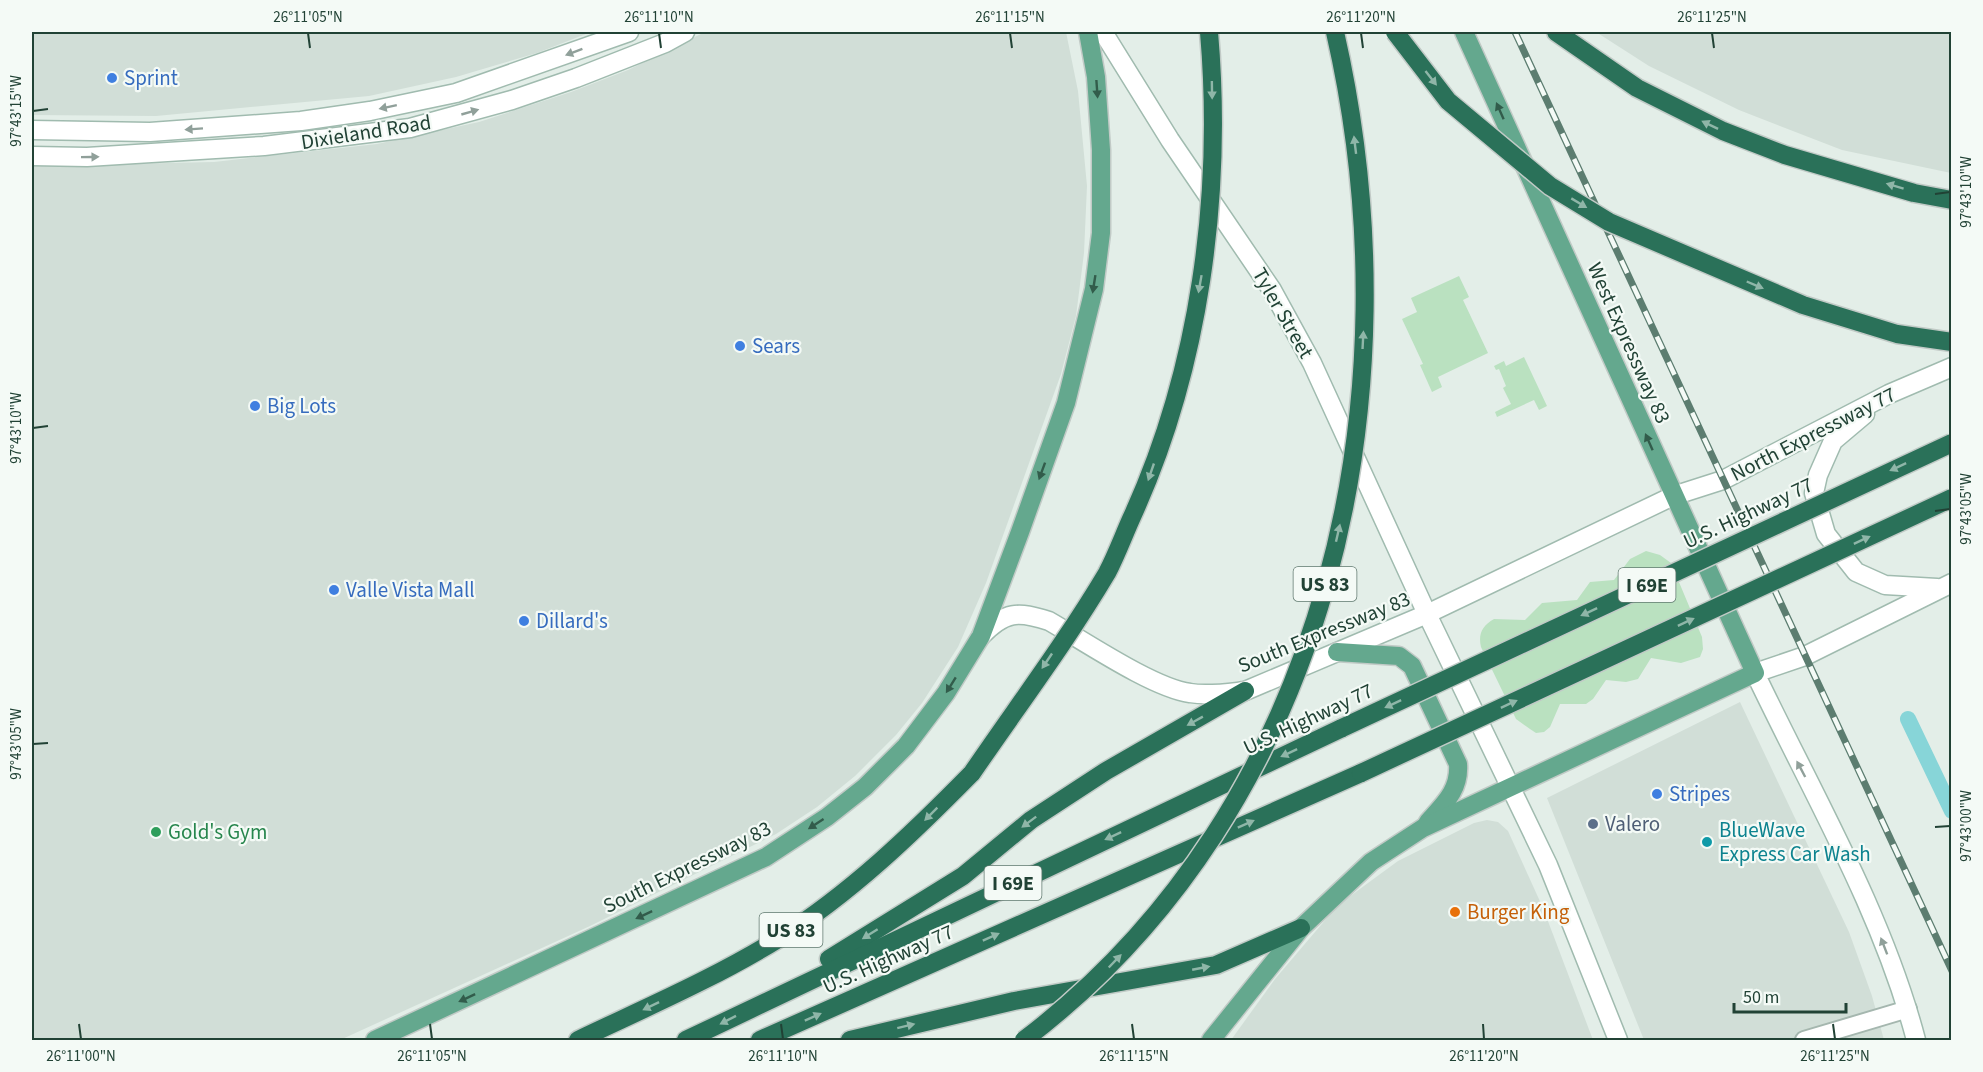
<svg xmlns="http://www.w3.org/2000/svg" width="1983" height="1072" font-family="'Source Sans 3',sans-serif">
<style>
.built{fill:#d1ded7}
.green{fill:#bae1c0}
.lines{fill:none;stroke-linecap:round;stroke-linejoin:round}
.canal{stroke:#87d5d8;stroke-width:16}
.minor-casing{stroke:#a5b7af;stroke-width:20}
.secondary-casing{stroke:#a0bbaf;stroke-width:21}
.primary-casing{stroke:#c1cac6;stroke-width:21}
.motorway-casing{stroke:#c1cac6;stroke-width:21}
.minor{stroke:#fff;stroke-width:16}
.secondary{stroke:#fff;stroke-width:18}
.primary{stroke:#64a88e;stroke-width:18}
.motorway{stroke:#2a7159;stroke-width:18}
.rail-casing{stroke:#5c7d70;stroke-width:7}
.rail{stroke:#f4faf6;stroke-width:4.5;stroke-dasharray:14;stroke-linecap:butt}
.motorway-bridge-casing{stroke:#c1cac6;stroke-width:21;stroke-linecap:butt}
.motorway-bridge{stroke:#2a7159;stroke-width:18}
.oneway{fill:#90a09a}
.oneway2{fill:#8fb6a8}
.oneway3{fill:#325c4b}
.ticks{fill:none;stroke:#214235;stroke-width:2}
.shop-dot{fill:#3f7fe0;stroke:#f4faf6;stroke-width:2}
.service-dot{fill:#5c6f8a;stroke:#f4faf6;stroke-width:2}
.leisure-dot{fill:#2e9e5b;stroke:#f4faf6;stroke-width:2}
.culture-dot{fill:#0f9aa8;stroke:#f4faf6;stroke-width:2}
.food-dot{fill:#e8710a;stroke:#f4faf6;stroke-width:2}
.labels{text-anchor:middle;stroke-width:4.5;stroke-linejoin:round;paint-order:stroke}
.shield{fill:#f4faf6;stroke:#60796f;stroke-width:1.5}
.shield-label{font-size:20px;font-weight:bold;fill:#214235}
.shop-label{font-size:21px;fill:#366cbe;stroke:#f4faf6;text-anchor:start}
.street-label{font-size:21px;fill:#214235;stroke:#f4faf6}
.service-label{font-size:21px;fill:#4e5e75;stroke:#f4faf6;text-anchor:start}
.culture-label{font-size:21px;fill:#0d838f;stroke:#f4faf6;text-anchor:start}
.leisure-label{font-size:21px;fill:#27864d;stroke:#f4faf6;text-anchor:start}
.food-label{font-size:21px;fill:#c56008;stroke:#f4faf6;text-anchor:start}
.neatline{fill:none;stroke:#214235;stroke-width:2}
.ticks-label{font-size:15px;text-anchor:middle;fill:#214235}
</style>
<rect width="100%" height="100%" fill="#e3eee8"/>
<g class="built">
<path d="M 32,32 L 591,32 L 537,53 L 456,77 L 369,96 L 156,116 L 32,115 Z"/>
<path d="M 705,32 L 1066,32 L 1078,91 L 1087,186 L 1084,253 L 1076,316 L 1061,374 L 986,583 L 958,647 L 922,703 L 896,735 L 855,776 L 817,807 L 776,834 L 590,926 L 340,1040 L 32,1040 L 32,166 L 214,162 L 377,144 L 479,122 L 571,92 L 628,70 Z"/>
<path d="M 1596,32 L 1951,32 L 1951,173 L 1842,150 L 1739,110 L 1649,66 Z"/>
<path d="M 1740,702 L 1849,932 L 1872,996 L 1884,1040 L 1644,1040 L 1547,798 Z"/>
<path d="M 1487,820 L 1498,822 L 1508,831 L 1543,908 L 1593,1040 L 1231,1040 L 1275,979 L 1338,905 L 1398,861 L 1474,823 Z"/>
</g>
<g class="green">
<path d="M 1459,276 L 1469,297 L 1463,300 L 1488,353 L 1438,377 L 1442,387 L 1432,392 L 1420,365 L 1423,364 L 1402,319 L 1417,312 L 1411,298 Z"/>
<path d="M 1524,357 L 1547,406 L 1539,410 L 1534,400 L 1497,417 L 1495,412 L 1511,404 L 1503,388 L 1506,386 L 1499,369 L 1496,370 L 1494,366 L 1504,361 L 1506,366 Z"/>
<path d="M 1646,551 L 1660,555 L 1671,563 L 1702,637 L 1703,649 L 1700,657 L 1681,663 L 1651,658 L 1638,679 L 1626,682 L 1606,680 L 1593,699 L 1586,704 L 1560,704 L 1550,727 L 1544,732 L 1536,733 L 1530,729 L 1516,719 L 1481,647 C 1478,634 1482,626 1494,619 L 1525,620 L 1542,603 L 1577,600 L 1590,582 L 1614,580 L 1630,559 Z"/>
</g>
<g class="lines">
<path class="canal" d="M 1908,719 L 1952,811"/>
<defs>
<path id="minor" d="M 1804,1040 L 1908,1009"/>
<g id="secondary">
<path d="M 1103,32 L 1170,140 L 1272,290 L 1312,363 L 1427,614 L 1548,865 L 1618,1040"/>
<path d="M 32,130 L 150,132 L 301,121 L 370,111 L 456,93 L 629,32"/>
<path d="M 32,156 L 87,157 L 264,146 L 410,128 L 512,100 L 576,78 L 665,43 L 685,32"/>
<path d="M 1865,414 L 1833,441 L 1818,475 L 1814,493 L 1826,534 L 1856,572 L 1885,585 L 1937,588"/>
<path d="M 981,636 C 1005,611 1018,611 1049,621 C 1084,641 1153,688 1190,693 C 1208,696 1227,693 1245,691 L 1427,614 L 1673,496 L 1723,480 L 1889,394 L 1952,367"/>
<path d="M 1916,1040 C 1882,911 1812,793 1755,673 L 1805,656 L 1952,583"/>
</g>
<g id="primary">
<path d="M 1337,652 L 1399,656 L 1412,666 L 1458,764 C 1460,790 1444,804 1428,822"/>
<path d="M 375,1040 L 766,857 L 827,817 L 865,787 L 906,746 L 946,693 L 981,636 L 1020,532 L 1066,403 L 1094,289 L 1101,233 L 1101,150 L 1096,77 L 1088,32"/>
<path d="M 1211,1040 L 1301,928 L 1371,862 L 1423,828 L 1755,673 L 1464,32"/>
</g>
<g id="motorway">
<path d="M 1556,32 L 1637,88 L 1723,131 L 1785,155 L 1914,193 L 1952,200"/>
<path d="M 829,959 L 963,876 L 1031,820 L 1106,771 L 1245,691"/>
<path d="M 578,1040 C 645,1008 715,978 778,939 C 851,893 912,834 972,773"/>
<path d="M 686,1040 L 1342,728"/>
<path d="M 760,1040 L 1361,773"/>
<path d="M 850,1040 L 1014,1001 L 1216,965 L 1301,928"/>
</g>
</defs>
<use href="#minor" class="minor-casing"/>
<use href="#secondary" class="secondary-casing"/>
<use href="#primary" class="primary-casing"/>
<use href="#motorway" class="motorway-casing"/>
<use href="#minor" class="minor"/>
<use href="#secondary" class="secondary"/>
<use href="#primary" class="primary"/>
<use href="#motorway" class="motorway"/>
<defs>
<path id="rail" d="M 1515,32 L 1952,971"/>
</defs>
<use href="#rail" class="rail-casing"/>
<use href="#rail" class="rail"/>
<defs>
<g id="motorway-bridge">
<path d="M 1395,32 L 1448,101 L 1550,186 L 1609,222 L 1803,305 L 1897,334 L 1952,342"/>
<path d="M 1342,728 L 1952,443"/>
<path d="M 972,773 C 1017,707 1066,642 1107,573 C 1116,556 1123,537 1131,519 C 1200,369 1223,195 1209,32"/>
<path d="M 1361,773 L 1952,498"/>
<path d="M 1024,1040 C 1331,807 1418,395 1335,32"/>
</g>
</defs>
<use href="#motorway-bridge" class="motorway-bridge-casing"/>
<use href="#motorway-bridge" class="motorway-bridge"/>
</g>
<defs><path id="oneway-solid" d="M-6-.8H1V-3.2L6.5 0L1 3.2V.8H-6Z" transform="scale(1.5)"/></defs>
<g class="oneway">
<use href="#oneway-solid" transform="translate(574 52) rotate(159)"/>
<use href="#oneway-solid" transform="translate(388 107) rotate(168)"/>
<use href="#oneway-solid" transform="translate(470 112) rotate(-16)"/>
<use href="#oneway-solid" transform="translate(194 129) rotate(176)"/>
<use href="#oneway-solid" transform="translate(90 157) rotate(-1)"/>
<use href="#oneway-solid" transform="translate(1801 769) rotate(-118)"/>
<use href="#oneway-solid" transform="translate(1884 946) rotate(-111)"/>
</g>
<g class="oneway2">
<use href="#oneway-solid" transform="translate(1431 78) rotate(52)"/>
<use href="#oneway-solid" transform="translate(1212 90) rotate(89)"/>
<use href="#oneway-solid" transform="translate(1710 125) rotate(-154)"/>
<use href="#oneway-solid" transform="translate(1355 145) rotate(-97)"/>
<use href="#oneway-solid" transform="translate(1895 186) rotate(-163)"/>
<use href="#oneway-solid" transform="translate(1579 203) rotate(31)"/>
<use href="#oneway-solid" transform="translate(1200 284) rotate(100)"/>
<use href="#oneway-solid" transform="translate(1755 285) rotate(23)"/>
<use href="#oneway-solid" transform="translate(1363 340) rotate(-87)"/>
<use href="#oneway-solid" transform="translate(1898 467) rotate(155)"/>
<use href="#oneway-solid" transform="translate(1151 472) rotate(109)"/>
<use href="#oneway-solid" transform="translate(1338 533) rotate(-77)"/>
<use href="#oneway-solid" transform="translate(1862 540) rotate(-25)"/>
<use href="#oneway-solid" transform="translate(1589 612) rotate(155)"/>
<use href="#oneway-solid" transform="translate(1686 622) rotate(-25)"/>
<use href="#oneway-solid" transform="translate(1047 661) rotate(124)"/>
<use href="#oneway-solid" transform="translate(1393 704) rotate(155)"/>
<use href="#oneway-solid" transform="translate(1509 704) rotate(-25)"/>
<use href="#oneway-solid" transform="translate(1195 721) rotate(151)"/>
<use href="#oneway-solid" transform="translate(1289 753) rotate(155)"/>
<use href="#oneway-solid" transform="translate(931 814) rotate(135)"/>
<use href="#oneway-solid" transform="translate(1029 822) rotate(143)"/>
<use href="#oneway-solid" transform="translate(1246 824) rotate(-24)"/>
<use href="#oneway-solid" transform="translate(1113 836) rotate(155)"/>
<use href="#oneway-solid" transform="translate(870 934) rotate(148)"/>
<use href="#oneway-solid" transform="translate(991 937) rotate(-24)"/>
<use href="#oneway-solid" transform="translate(1115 961) rotate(-46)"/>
<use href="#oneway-solid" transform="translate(1201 968) rotate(-11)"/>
<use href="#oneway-solid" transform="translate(651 1006) rotate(154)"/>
<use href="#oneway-solid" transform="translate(813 1017) rotate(-24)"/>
<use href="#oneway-solid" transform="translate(728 1020) rotate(153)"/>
<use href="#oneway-solid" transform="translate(906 1026) rotate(-14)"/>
</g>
<g class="oneway3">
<use href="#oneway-solid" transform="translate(1097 89) rotate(86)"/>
<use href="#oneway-solid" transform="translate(1500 111) rotate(-114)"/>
<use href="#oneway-solid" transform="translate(1094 284) rotate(99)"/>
<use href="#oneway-solid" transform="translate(1649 442) rotate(-114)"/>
<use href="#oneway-solid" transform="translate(1042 471) rotate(110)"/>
<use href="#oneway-solid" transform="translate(951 685) rotate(122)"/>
<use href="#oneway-solid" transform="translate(816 824) rotate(147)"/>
<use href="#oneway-solid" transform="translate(644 915) rotate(155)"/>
<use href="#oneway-solid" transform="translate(467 998) rotate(155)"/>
</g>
<path class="ticks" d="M 308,33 L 310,48M 659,33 L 661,48M 1010,33 L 1012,48M 1361,33 L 1363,48M 1712,33 L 1714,48M 33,111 L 48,109M 1935,194 L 1950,192M 33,428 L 48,426M 1935,511 L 1950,509M 33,744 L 48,743M 1935,827 L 1950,826M 79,1024 L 81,1039M 430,1024 L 432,1039M 781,1024 L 783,1039M 1132,1024 L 1134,1039M 1483,1024 L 1484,1039M 1833,1024 L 1835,1039"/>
<g class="shop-dot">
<circle cx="112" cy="78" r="6"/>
<circle cx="740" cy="346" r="6"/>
<circle cx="255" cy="406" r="6"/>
<circle cx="334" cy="590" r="6"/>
<circle cx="524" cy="621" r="6"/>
<circle cx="1657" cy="794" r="6"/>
</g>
<circle class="service-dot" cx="1593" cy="824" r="6"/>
<circle class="leisure-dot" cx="156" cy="832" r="6"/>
<circle class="culture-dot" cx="1707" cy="842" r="6"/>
<circle class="food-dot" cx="1455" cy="912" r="6"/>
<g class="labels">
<g class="shield">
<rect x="1293.5" y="567" width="63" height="34" rx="4.5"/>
<rect x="1618.5" y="568" width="57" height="34" rx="4.5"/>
<rect x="984.5" y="866" width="57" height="34" rx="4.5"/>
<rect x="759.5" y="913" width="63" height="34" rx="4.5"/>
</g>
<g class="shield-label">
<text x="1325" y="591">US 83</text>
<text x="1647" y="592">I 69E</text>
<text x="1013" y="890">I 69E</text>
<text x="791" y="937">US 83</text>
</g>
<g class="shop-label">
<text x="124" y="85">Sprint</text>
<text x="752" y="353">Sears</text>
<text x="267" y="413">Big Lots</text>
<text x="346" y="597">Valle Vista Mall</text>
<text x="536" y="628">Dillard's</text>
<text x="1669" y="801">Stripes</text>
</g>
<g class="street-label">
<text transform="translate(366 132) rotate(-9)" y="7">Dixieland Road</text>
<text transform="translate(1283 313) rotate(60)" y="7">Tyler Street</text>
<text transform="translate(1629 343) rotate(66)" y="7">West Expressway 83</text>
<text transform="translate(1813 434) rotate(-27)" y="7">North Expressway 77</text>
<text transform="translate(1748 513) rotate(-25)" y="7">U.S. Highway 77</text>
<text transform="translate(1324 632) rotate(-22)" y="7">South Expressway 83</text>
<text transform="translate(1308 719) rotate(-25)" y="7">U.S. Highway 77</text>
<text transform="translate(687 867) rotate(-26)" y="7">South Expressway 83</text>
<text transform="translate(888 959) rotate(-24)" y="7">U.S. Highway 77</text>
</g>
<g class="service-label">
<text x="1605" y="831">Valero</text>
</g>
<g class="culture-label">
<text x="1719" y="837">BlueWave<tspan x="1719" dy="24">Express Car Wash</tspan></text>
</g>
<g class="leisure-label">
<text x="168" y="839">Gold's Gym</text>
</g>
<g class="food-label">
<text x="1467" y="919">Burger King</text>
</g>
</g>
<rect width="1983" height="1072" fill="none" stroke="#f4faf6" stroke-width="66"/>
<path d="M1734 1003v9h112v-9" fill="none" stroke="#214235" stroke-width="3"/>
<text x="1743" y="1003" font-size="18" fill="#214235" stroke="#f4faf6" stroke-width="4.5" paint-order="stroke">50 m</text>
<rect x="33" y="33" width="1917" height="1006" class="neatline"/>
<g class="ticks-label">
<text x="308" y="22">26°11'05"N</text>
<text x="659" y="22">26°11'10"N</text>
<text x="1010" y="22">26°11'15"N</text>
<text x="1361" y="22">26°11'20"N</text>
<text x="1712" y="22">26°11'25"N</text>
<text transform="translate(16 111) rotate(-90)" y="5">97°43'15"W</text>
<text transform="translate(1966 192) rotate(-90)" y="5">97°43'10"W</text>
<text transform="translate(16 428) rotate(-90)" y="5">97°43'10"W</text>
<text transform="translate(1966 509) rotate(-90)" y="5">97°43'05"W</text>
<text transform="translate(16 744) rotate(-90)" y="5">97°43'05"W</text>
<text transform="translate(1966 826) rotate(-90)" y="5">97°43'00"W</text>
<text x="81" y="1061">26°11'00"N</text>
<text x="432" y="1061">26°11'05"N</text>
<text x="783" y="1061">26°11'10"N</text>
<text x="1134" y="1061">26°11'15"N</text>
<text x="1484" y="1061">26°11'20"N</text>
<text x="1835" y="1061">26°11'25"N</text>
</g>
</svg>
